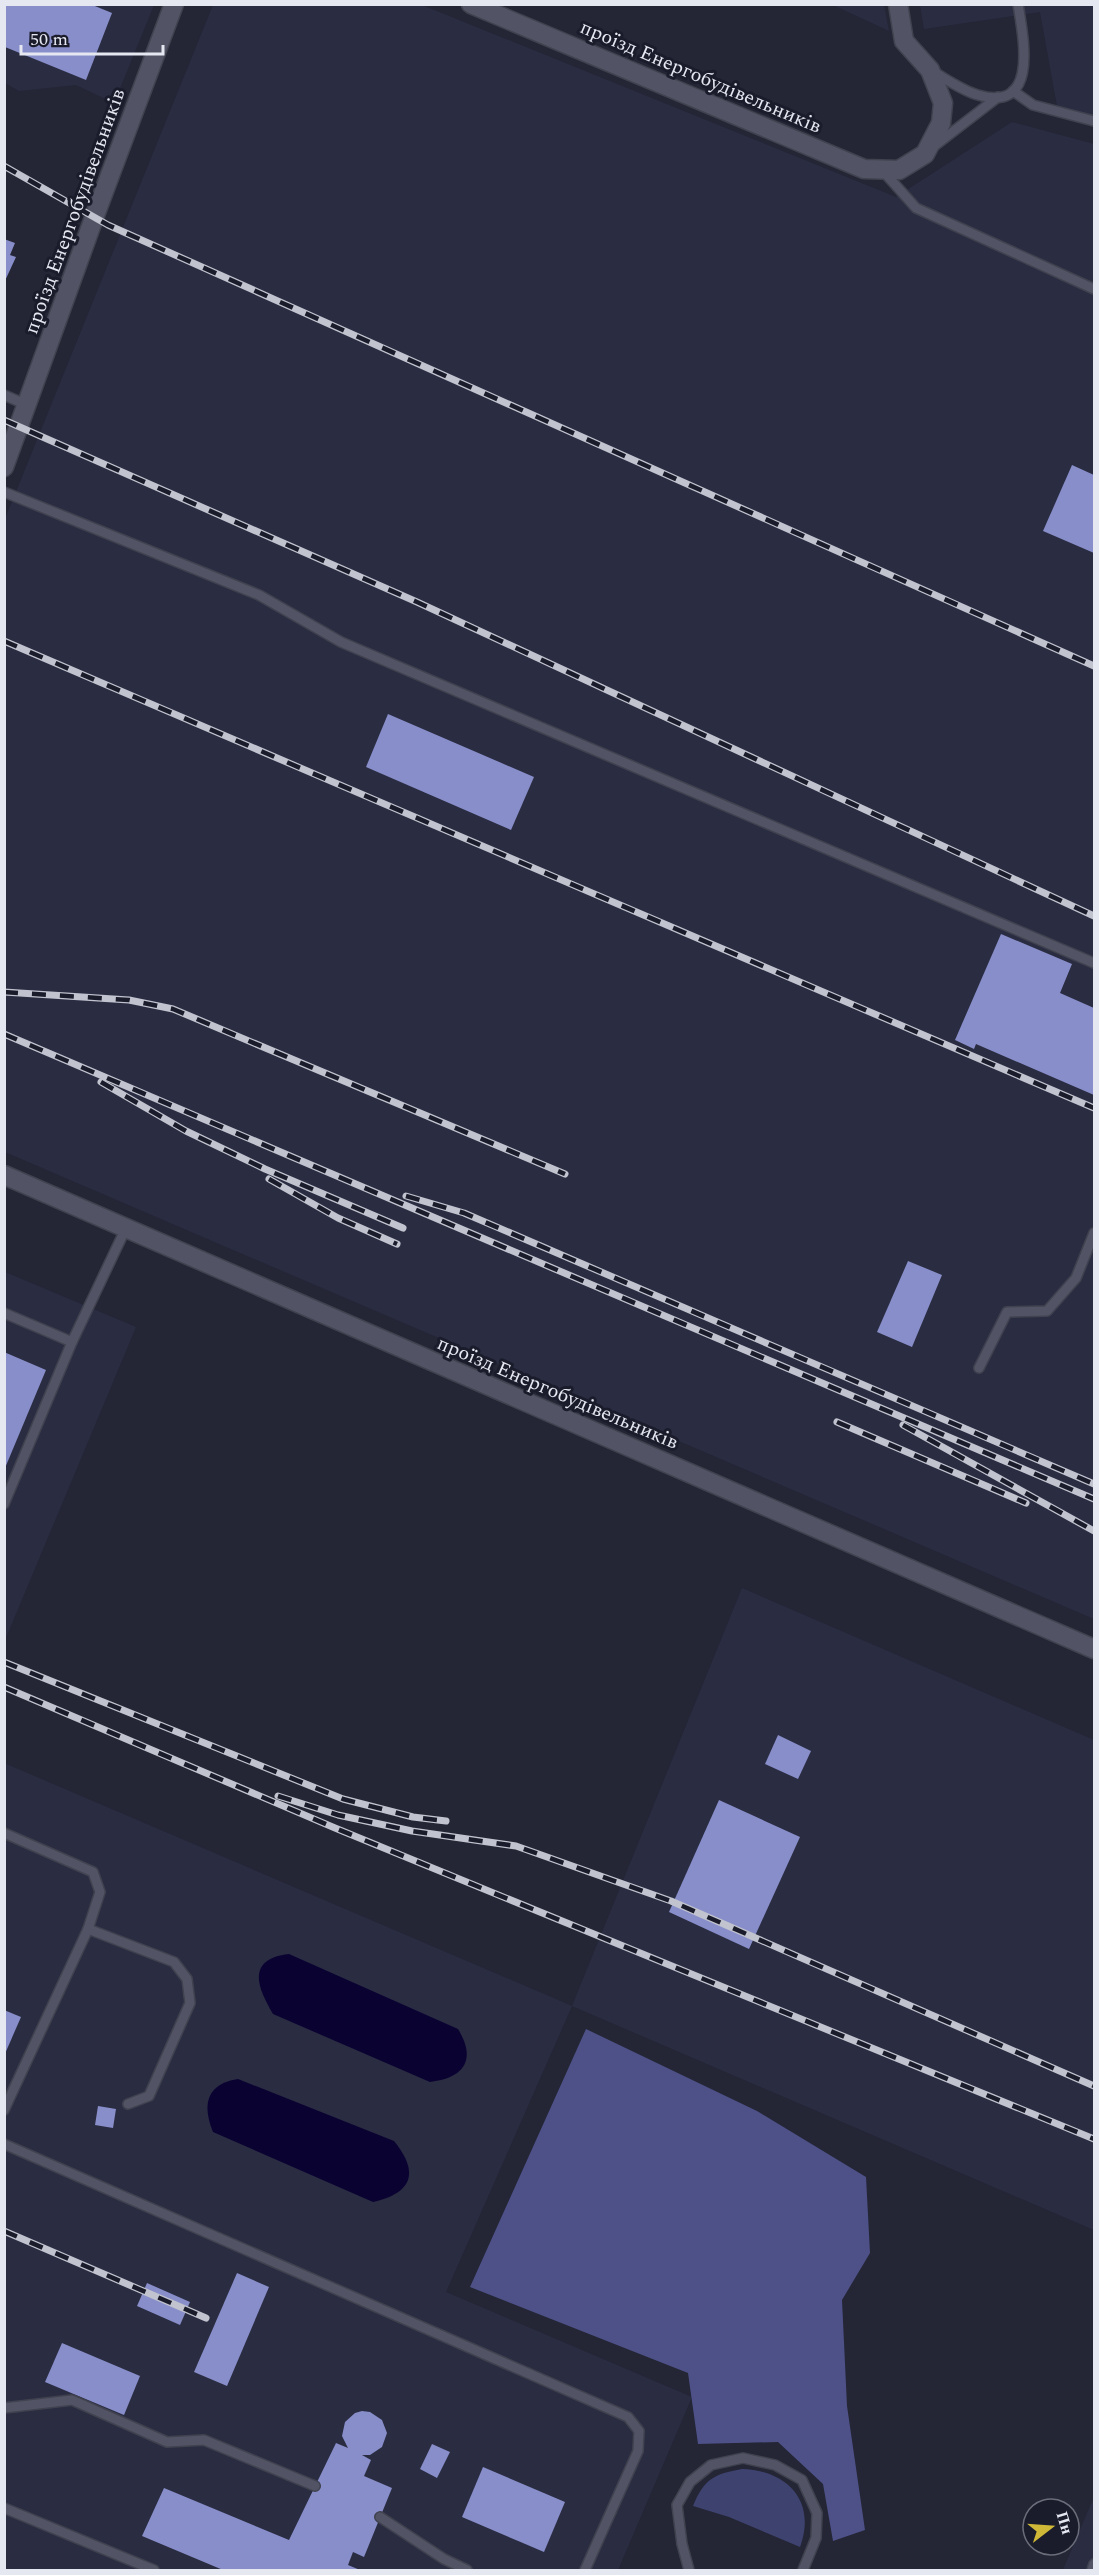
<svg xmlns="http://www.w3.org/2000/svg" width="1099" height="2575" font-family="Spectral,serif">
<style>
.built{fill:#2a2c42}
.green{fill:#3e426f}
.forest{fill:#4d5187}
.water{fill:#0a0332}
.building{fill:#888ec9}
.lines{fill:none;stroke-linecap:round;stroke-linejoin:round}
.lane-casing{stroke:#41424f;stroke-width:12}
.street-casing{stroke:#41424f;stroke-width:21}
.lane{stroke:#525466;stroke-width:9}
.street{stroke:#525466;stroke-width:18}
.rail-casing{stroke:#c1c3ce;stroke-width:7}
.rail{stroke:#1a1c2b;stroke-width:4.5;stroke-dasharray:14;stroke-linecap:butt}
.labels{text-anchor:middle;stroke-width:6;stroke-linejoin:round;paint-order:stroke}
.street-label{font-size:20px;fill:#e5e7f1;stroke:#1a1c2b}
</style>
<rect width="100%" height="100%" fill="#242535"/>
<g class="built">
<path d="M 4,5 L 154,5 L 114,103 L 76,85 L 19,91 L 5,83 Z"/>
<path d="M 213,5 L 422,5 L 896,197 L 1012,122 L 1094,144 L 1094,1619 L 5,1152 L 5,519 Z"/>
<path d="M 833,5 L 884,5 L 889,31 Z"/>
<path d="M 920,5 L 1094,5 L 1094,125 L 1057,106 L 1040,12 L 924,29 Z"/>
<path d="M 5,1272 L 136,1327 L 5,1640 Z"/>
<path d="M 742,1588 L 1094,1740 L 1094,2230 L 572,2006 L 446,2292 L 692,2397 L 618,2570 L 5,2570 L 4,1763 L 572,2006 Z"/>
<path d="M 1094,2497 L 1094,2570 L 1063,2570 Z"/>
</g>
<path class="green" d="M 742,2469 C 787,2470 817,2501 800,2547 L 729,2517 L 693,2506 C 704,2479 714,2474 742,2469 Z"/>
<path class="forest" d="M 586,2029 L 757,2111 L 866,2177 L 870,2253 L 842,2300 L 847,2406 L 865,2530 L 833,2541 L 823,2484 L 778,2442 L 698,2444 L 688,2373 L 470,2287 Z"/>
<g class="water">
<path d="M 289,1954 L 458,2029 C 477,2060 464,2078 430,2082 L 273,2014 C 257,1987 246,1959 289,1954 Z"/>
<path d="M 238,2079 L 394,2141 C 420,2173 412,2193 373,2202 L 213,2132 C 202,2105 206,2084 238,2079 Z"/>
</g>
<g class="building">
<path d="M 5,4 L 90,4 L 112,13 L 86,80 L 5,47 Z"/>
<path d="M 4,239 L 15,243 L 10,255 L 16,257 L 4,283 Z"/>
<path d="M 1072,465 L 1094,475 L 1094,553 L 1043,531 Z"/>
<path d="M 388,714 L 534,777 L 511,830 L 366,767 Z"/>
<path d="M 1001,934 L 1072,964 L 1060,993 L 1094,1008 L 1094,1095 L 976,1044 L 974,1049 L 955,1040 Z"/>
<path d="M 908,1261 L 942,1275 L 912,1347 L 877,1332 Z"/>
<path d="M 4,1352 L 46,1370 L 5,1468 L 4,1468 Z"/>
<path d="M 778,1735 L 811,1751 L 798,1779 L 765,1764 Z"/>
<path d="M 719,1800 L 800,1837 L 749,1949 L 669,1912 Z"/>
<path d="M 4,2010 L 21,2017 L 4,2056 Z"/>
<path d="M 98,2106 L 116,2109 L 113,2128 L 95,2125 Z"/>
<path d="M 237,2273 L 269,2287 L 227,2386 L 194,2372 Z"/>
<path d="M 147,2283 L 190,2302 L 180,2325 L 137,2306 Z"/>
<path d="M 62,2343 L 140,2376 L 124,2415 L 45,2382 Z"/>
<path d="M 362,2411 L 370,2412 L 382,2420 L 387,2433 L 382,2447 L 370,2455 L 362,2455 L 371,2460 L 364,2476 L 392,2488 L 364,2557 L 353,2552 L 348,2565 L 360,2570 L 223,2570 L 142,2536 L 164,2488 L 289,2540 L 336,2443 L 348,2448 L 342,2436 L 345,2422 L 355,2413 Z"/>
<path d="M 432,2444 L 450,2452 L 437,2478 L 420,2469 Z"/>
<path d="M 483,2467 L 565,2502 L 544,2552 L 462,2517 Z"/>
</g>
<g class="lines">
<defs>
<g id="lane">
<path d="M 932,71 C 946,79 963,91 978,95 C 1040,113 1023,37 1018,4"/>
<path d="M 1013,91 L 1033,105 L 1094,121"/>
<path d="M 933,147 L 998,97"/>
<path d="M 883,171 L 916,208 L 1094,289"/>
<path d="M 4,395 L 27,405"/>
<path d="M 4,492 L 259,595 L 341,642 L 1094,963"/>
<path d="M 4,1313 L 72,1342"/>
<path d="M 979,1368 L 1007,1312 L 1047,1311 L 1076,1278 L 1094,1233"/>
<path d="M 4,1504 L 72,1342 L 126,1228"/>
<path d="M 4,1833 L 93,1872 L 100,1892 L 88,1929 L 4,2110"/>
<path d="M 88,1929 L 174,1962 L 187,1979 L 190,2003 L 149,2096 L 128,2104"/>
<path d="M 4,2144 L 628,2417 L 639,2431 L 638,2451 L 585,2570"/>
<path d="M 4,2408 L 72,2400 L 167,2442 L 204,2440 L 315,2486"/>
<path d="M 4,2508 L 154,2570"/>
<path d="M 380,2517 L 444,2559 L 467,2570"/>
<path d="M 689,2570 L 682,2544 L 677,2505 L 690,2482 L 711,2465 L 743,2458 L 775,2465 L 802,2480 L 817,2513 L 816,2538 L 803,2570"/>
<path d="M 1092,2570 L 1094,2564"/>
</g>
<g id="street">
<path d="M 471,4 L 864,169 L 899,170 L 925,154 L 941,123 L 943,103 L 930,70 L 904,41 L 898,4"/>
<path d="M 4,467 L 94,218 L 174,4"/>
<path d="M 4,1175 L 1094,1649"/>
</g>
</defs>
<use href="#lane" class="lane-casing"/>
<use href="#street" class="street-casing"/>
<use href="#lane" class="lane"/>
<use href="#street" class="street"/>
<defs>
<g id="rail">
<path d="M 4,166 L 108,225 L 1094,666"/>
<path d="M 4,420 L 417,602 L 1094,916"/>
<path d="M 4,641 L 1094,1108"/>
<path d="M 4,992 L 129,1000 L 173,1009 L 565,1174"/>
<path d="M 4,1034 L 1094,1499"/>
<path d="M 101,1082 L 186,1131 L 265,1169 L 403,1228"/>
<path d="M 269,1179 L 338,1218 L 397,1244"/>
<path d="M 406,1196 L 464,1213 L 1094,1484"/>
<path d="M 837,1422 L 1026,1503"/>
<path d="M 903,1425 L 1094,1531"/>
<path d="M 4,1662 L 343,1799 L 413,1817 L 446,1821"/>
<path d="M 4,1687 L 335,1828 L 1094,2139"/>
<path d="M 278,1796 L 338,1815 L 412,1831 L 516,1846 L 671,1901 L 1094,2086"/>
<path d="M 4,2231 L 206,2318"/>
</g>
</defs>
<use href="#rail" class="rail-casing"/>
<use href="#rail" class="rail"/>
</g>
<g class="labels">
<g class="street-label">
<text transform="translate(701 76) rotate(23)" y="7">проїзд Енергобудівельників</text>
<text transform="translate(74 211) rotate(-70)" y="7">проїзд Енергобудівельників</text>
<text transform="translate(558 1392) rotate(23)" y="7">проїзд Енергобудівельників</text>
</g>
</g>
<rect width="1099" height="2575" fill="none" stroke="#e5e7f1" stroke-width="12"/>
<g transform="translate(1051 2527) rotate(73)"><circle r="28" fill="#1a1c2b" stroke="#6b6d7a" stroke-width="1.5"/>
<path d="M0-4.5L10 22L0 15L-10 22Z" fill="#cfb837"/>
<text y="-9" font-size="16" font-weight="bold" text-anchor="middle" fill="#e5e7f1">Пн</text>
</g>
<path d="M21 45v9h142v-9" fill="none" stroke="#e5e7f1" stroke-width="3"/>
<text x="30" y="45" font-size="18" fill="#e5e7f1" stroke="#1a1c2b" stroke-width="4.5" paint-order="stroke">50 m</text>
</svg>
